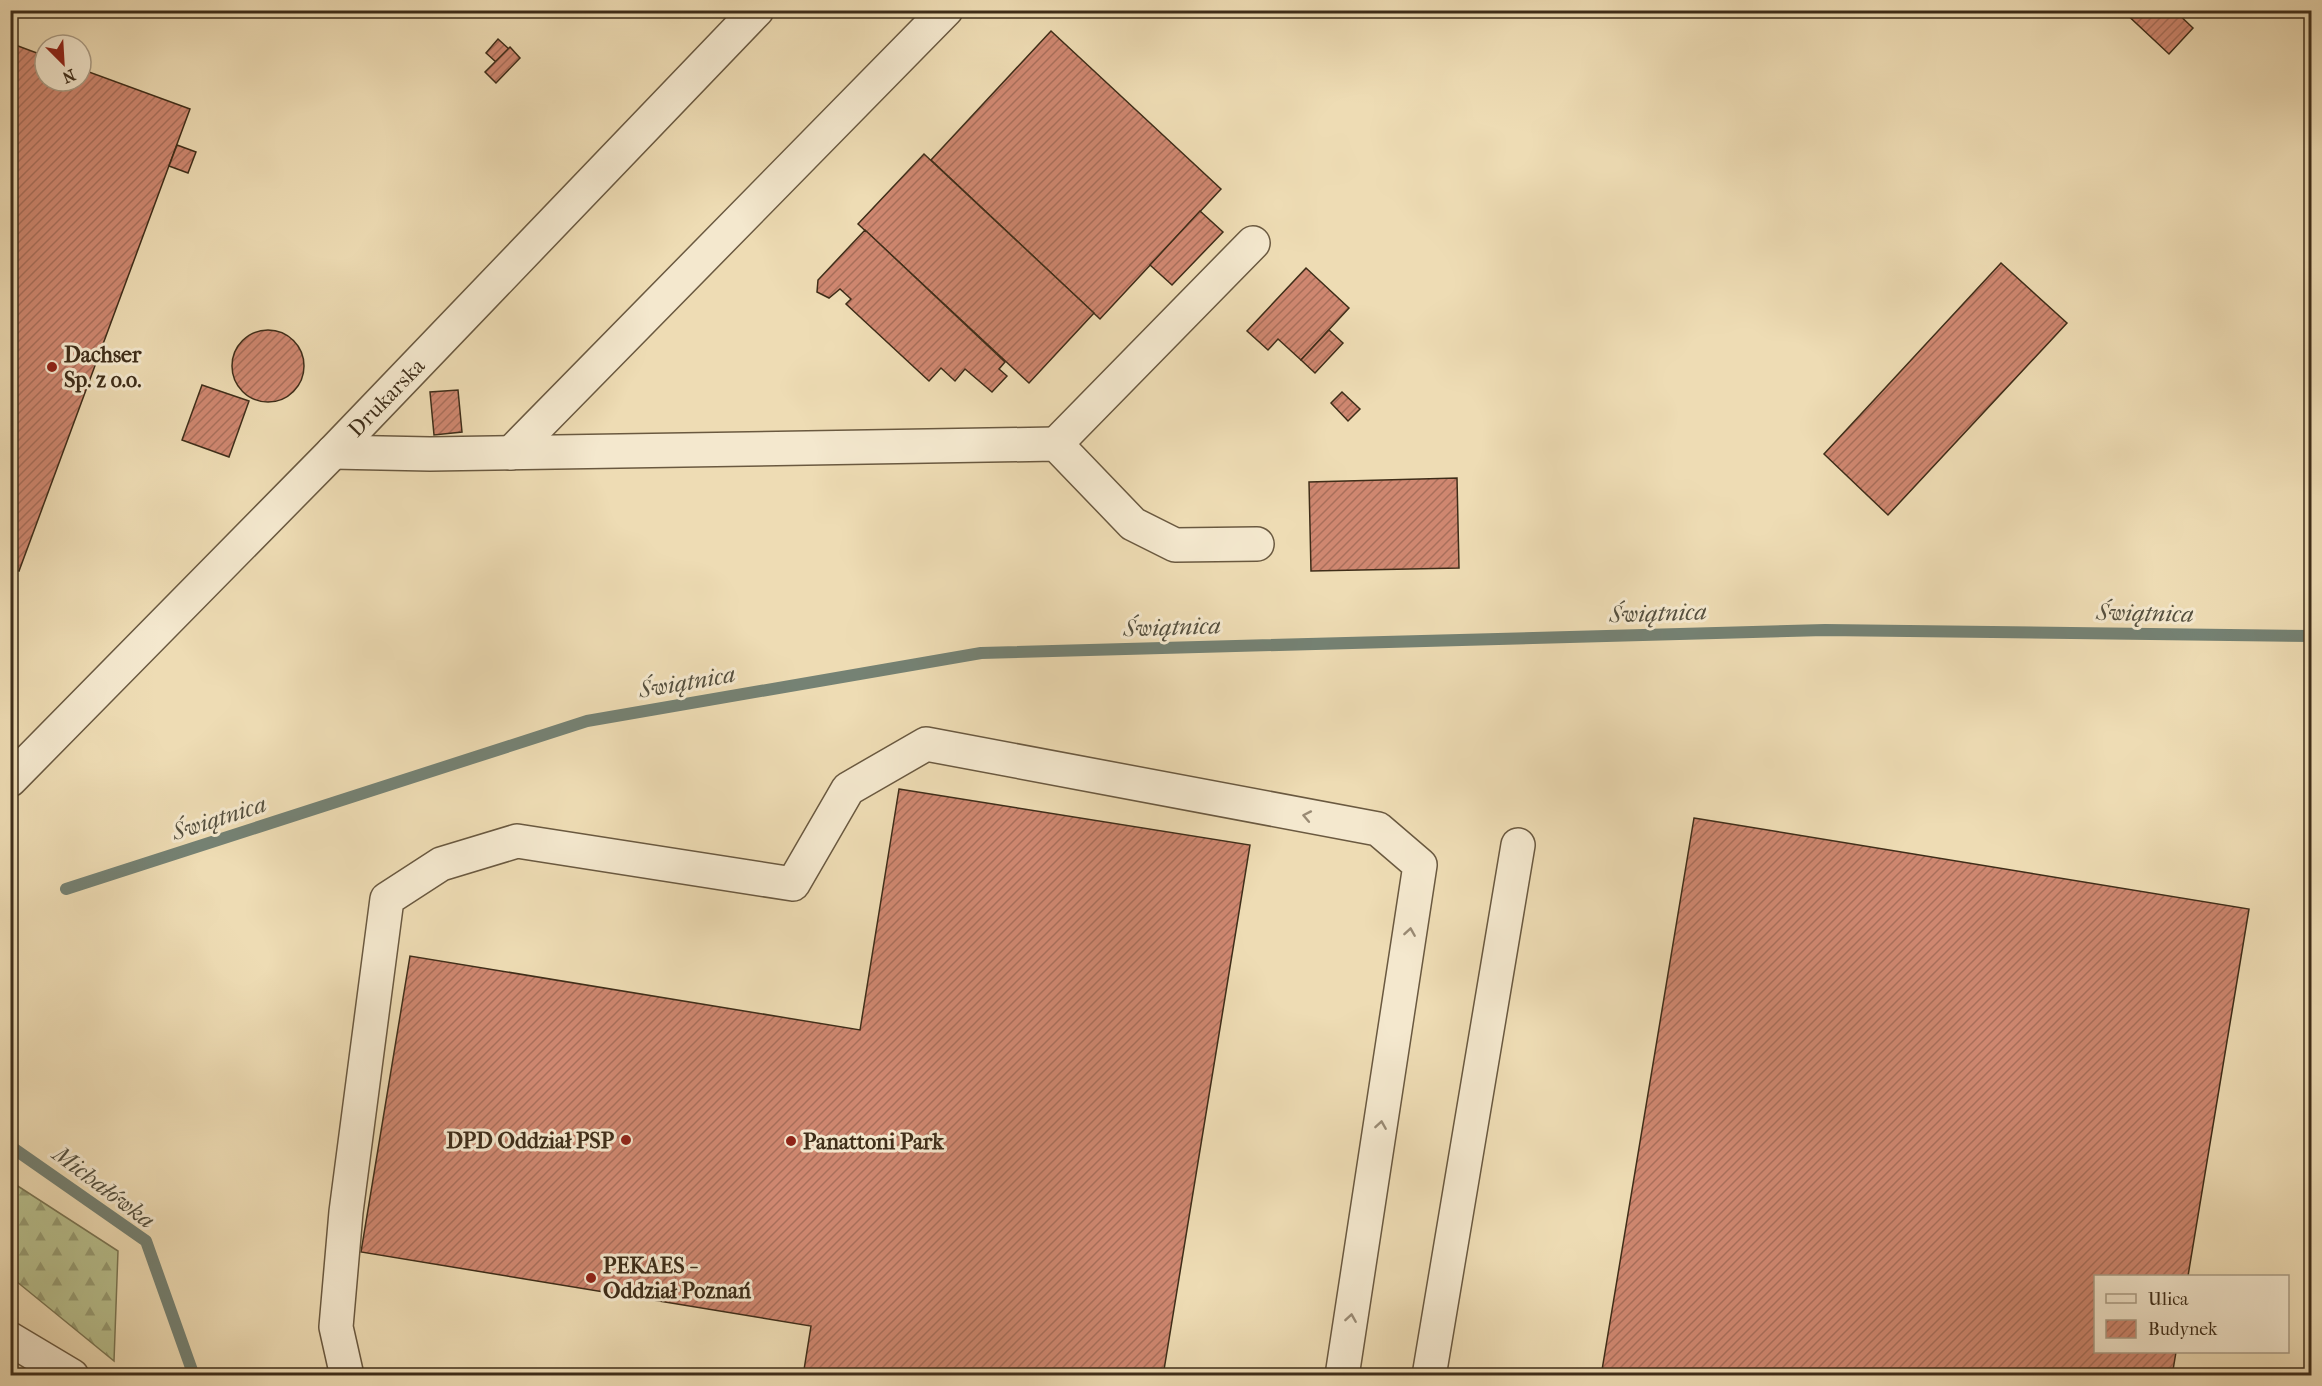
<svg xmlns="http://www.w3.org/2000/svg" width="2322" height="1386" font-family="'IM FELL French Canon',serif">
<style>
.forest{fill:url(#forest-firs);stroke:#7b7654;stroke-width:1.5}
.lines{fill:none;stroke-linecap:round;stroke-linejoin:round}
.stream{stroke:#758274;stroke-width:12}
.building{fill:url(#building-hatch);stroke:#3e2d19;stroke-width:1.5}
.minor-casing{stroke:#6a5940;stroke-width:36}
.minor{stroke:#f4e8ce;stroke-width:33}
.oneway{stroke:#998a74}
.poi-dot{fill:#8f2418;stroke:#f4e8ce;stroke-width:2}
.labels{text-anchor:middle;stroke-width:6;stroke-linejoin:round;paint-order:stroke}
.poi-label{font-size:22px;font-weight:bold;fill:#3e2d19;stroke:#f4e8ce;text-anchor:start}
.street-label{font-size:22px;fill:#3e2d19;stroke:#f4e8ce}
.water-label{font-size:24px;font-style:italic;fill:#55503f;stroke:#f4e8ce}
</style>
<defs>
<pattern id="forest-firs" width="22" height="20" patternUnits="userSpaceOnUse" patternTransform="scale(1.5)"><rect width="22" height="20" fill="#b8c08e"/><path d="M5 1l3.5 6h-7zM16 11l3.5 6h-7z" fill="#979c73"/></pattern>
<pattern id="building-hatch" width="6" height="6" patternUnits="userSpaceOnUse" patternTransform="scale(1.5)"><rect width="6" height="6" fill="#cf8770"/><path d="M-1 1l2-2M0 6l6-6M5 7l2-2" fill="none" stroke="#a96f5b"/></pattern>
</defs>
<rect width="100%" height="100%" fill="#eedcb4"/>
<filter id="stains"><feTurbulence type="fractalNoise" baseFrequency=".00333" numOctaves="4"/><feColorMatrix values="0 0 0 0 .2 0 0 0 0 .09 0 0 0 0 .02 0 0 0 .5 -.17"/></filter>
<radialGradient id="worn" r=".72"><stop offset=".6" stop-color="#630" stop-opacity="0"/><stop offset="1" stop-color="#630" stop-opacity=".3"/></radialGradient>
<path class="forest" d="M 10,1181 L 118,1251 L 114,1361 L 11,1277 Z"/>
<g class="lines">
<g class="stream">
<path d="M 66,889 L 587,721 L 981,653 L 1825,630 L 2312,636"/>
<path d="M 10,1146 L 146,1241 L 194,1376"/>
</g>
</g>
<g class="building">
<path d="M 2122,10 L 2174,10 L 2193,28 L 2169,54 Z"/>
<path d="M 1051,31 L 1221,189 L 1100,319 L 931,160 Z"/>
<path d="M 498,39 L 509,49 L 496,62 L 486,53 Z"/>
<path d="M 10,43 L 45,56 L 45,81 L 81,81 L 81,69 L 190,109 L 19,571 L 10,568 Z"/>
<path d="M 510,47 L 520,58 L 496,83 L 485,72 Z"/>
<path d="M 177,145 L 196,152 L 188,173 L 169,166 Z"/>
<path d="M 924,154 L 1094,313 L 1029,383 L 858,224 Z"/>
<path d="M 1200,211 L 1223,232 L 1172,285 L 1150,265 Z"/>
<path d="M 865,230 L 1005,362 L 999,369 L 1007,376 L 992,392 L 965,369 L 955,381 L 941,368 L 929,381 L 846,304 L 851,299 L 840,289 L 829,298 L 817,292 L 818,280 Z"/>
<path d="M 2001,263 L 2067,323 L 1888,515 L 1824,454 Z"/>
<path d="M 1306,268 L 1349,308 L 1301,360 L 1278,339 L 1268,350 L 1247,331 Z"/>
<circle cx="268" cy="366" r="36"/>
<path d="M 1329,330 L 1343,343 L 1315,373 L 1301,360 Z"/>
<path d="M 202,385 L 249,401 L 229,457 L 182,440 Z"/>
<path d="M 458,390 L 462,432 L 434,435 L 430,392 Z"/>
<path d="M 1342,392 L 1360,409 L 1348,421 L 1331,403 Z"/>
<path d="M 1457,478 L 1459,568 L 1311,571 L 1309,482 Z"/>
<path d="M 899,789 L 1250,845 L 1163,1376 L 803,1376 L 811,1326 L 361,1252 L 410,956 L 860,1030 Z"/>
<path d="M 1694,818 L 2249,909 L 2188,1276 L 2096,1276 L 2096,1352 L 2176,1352 L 2172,1376 L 1601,1376 Z"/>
</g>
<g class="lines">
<defs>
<g id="minor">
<path d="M 1056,444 L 1253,243"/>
<path d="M 333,452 L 430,454 L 1056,444 L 1133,524 L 1175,545 L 1257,544"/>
<path d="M 511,453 L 946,10"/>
<path d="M 10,780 L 333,452 L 757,10"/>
<path d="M 10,1339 L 72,1376"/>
<path d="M 347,1376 L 336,1327 L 346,1212 L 387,899 L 441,864 L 517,841 L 793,884 L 848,789 L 926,744 L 1378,829 L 1420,865 L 1342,1376"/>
<path d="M 1429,1376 L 1518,845"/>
</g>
</defs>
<use href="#minor" class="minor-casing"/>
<use href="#minor" class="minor"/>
</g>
<defs><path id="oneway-chevron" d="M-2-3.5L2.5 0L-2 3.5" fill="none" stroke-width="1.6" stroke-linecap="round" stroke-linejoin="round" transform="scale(1.5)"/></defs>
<g class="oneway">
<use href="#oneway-chevron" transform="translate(1307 816) rotate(-169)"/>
<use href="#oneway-chevron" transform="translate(1410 932) rotate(-81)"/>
<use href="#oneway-chevron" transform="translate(1381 1125) rotate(-81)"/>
<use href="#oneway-chevron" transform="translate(1351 1318) rotate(-81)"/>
</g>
<g class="poi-dot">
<circle cx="52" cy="367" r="6"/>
<circle cx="626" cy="1140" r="6"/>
<circle cx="791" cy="1141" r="6"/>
<circle cx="591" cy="1278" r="6"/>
</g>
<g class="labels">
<g class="poi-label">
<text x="64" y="362">Dachser<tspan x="64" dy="25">Sp. z o.o.</tspan></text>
<text x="614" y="1148" text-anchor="end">DPD Oddział PSP</text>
<text x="803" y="1149">Panattoni Park</text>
<text x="603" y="1273">PEKAES -<tspan x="603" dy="25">Oddział Poznań</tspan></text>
</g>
<g class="street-label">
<text transform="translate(386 397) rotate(-46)" y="8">Drukarska</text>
</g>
<g class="water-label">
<text transform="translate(1658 613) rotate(-2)" y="8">Świątnica</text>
<text transform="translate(2145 613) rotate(1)" y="8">Świątnica</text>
<text transform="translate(1172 627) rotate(-2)" y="8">Świątnica</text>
<text transform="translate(687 682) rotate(-10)" y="8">Świątnica</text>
<text transform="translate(219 818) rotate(-18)" y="8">Świątnica</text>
<text transform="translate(104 1187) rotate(37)" y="8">Michałówka</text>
</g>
</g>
<rect width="2322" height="1386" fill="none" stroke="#eedcb4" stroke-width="36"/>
<rect x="12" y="12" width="2298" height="1362" fill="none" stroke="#3e2d19" stroke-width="3"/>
<rect x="18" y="18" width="2286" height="1350" fill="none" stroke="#3e2d19" stroke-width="1.5"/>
<rect x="2094" y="1275" width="195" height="78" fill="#f4e8ce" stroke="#ab9d86" stroke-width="1.5"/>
<rect x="2106" y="1294" width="30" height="9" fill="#f4e8ce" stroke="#ab9d86" stroke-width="1.5"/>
<text x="2148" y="1305" font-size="18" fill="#3e2d19">Ulica</text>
<rect x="2106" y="1320" width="30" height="18" fill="url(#building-hatch)" stroke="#ab9d86" stroke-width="1.5"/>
<text x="2148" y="1335" font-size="18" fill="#3e2d19">Budynek</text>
<g transform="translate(63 63) rotate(156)"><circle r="28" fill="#f4e8ce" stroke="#ab9d86" stroke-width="1.5"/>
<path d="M0-4.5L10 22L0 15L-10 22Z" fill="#8f2418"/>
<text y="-9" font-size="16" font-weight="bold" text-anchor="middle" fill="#3e2d19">N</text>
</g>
<rect width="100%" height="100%" filter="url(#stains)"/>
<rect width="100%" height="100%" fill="url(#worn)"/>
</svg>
